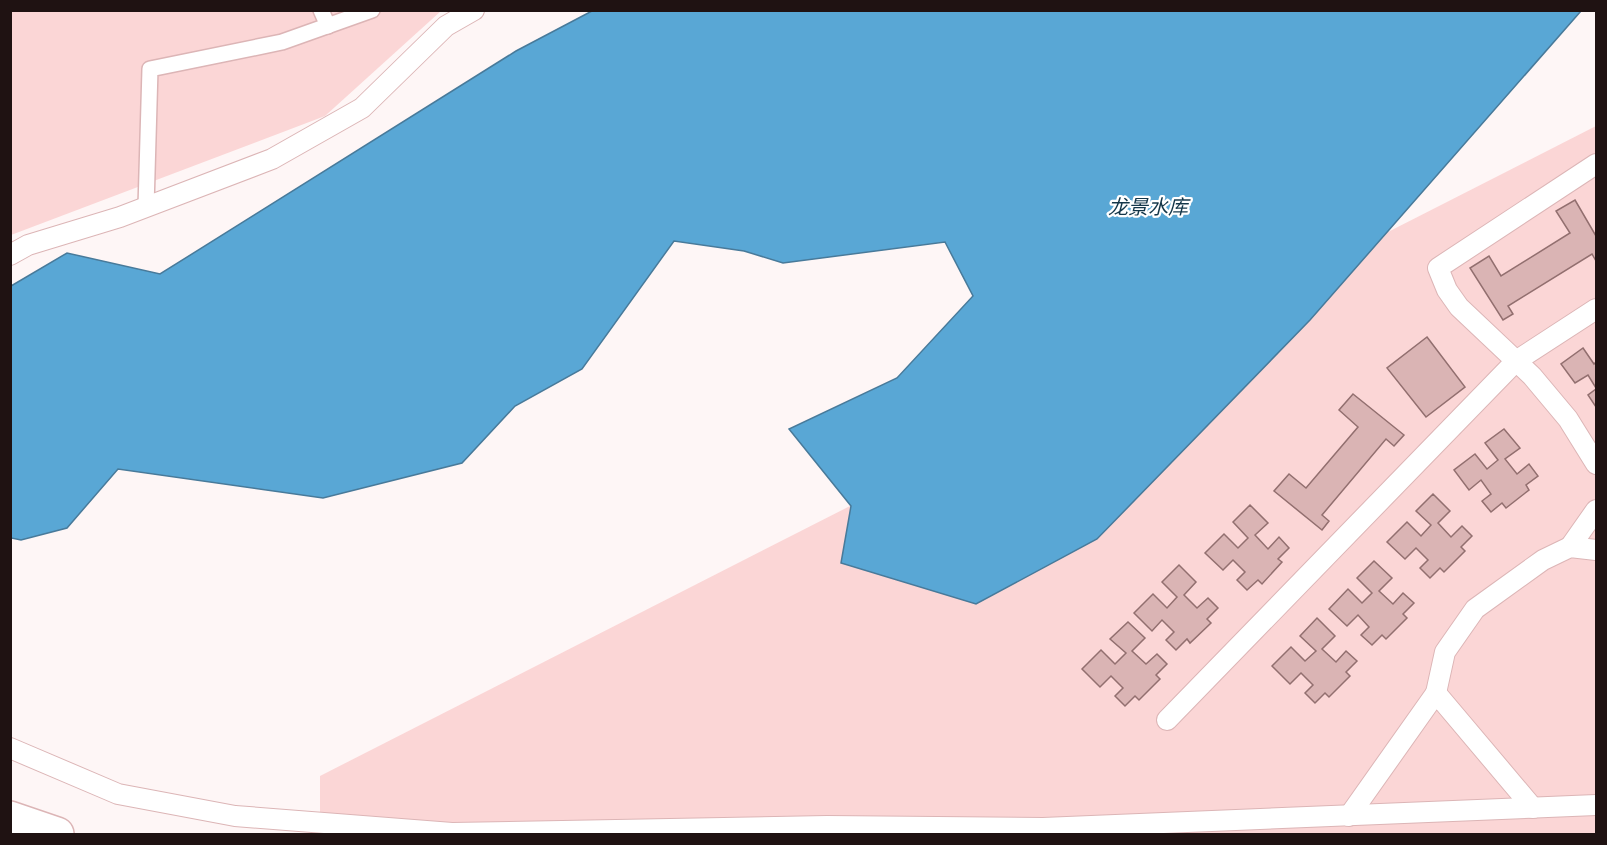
<svg xmlns="http://www.w3.org/2000/svg" width="1607" height="845" font-family="Barlow,'Noto Sans SC',sans-serif">
<style>
.green{fill:#fbd6d6}
.water{fill:#59a7d5;stroke:#487a9a;stroke-width:1.5}
.building{fill:#dab4b4;stroke:#926f6f;stroke-width:1.5}
.lines{fill:none;stroke-linecap:round;stroke-linejoin:round}
.pedestrian-casing{stroke:#dcb5b6;stroke-width:18}
.minor-casing{stroke:#dcb5b6;stroke-width:22}
.motorway-casing{stroke:#dcb5b6;stroke-width:36}
.pedestrian{stroke:#fff;stroke-width:15}
.minor{stroke:#fff;stroke-width:20}
.motorway{stroke:#fff;stroke-width:33}
.labels{text-anchor:middle;stroke-width:4.5;stroke-linejoin:round;paint-order:stroke}
.water-label{font-size:20px;font-style:italic;fill:#133649;stroke:#fff}
</style>
<rect width="100%" height="100%" fill="#fef6f6"/>
<g class="green">
<path d="M 12,11 L 441,11 L 325,116 L 11,235 L 10,15 Z"/>
<path d="M 1596,126 L 1596,834 L 320,834 L 320,776 Z"/>
</g>
<path class="water" d="M 592,11 L 592,10 L 1581,11 L 1310,320 L 1097,539 L 976,604 L 841,563 L 851,506 L 789,429 L 897,378 L 973,296 L 945,242 L 783,263 L 744,251 L 674,241 L 582,369 L 515,406 L 462,463 L 323,498 L 118,469 L 67,528 L 21,540 L 11,538 L 11,286 L 67,253 L 160,274 L 516,51 Z"/>
<g class="building">
<path d="M 1575,200 L 1596,236 L 1596,261 L 1592,254 L 1508,306 L 1513,314 L 1503,320 L 1470,268 L 1489,256 L 1501,276 L 1570,233 L 1556,211 Z"/>
<path d="M 1427,337 L 1465,387 L 1426,417 L 1387,368 Z"/>
<path d="M 1583,348 L 1594,364 L 1596,362 L 1596,388 L 1588,375 L 1575,383 L 1561,364 Z"/>
<path d="M 1596,389 L 1596,407 L 1588,395 Z"/>
<path d="M 1353,394 L 1404,435 L 1394,446 L 1386,439 L 1322,515 L 1329,521 L 1322,530 L 1274,491 L 1289,474 L 1306,488 L 1358,427 L 1339,410 Z"/>
<path d="M 1504,429 L 1520,448 L 1505,459 L 1517,474 L 1529,464 L 1538,476 L 1526,485 L 1529,490 L 1506,508 L 1502,503 L 1491,512 L 1482,501 L 1491,494 L 1481,480 L 1469,490 L 1454,470 L 1475,454 L 1487,469 L 1498,460 L 1485,443 Z"/>
<path d="M 1433,494 L 1450,511 L 1438,523 L 1451,537 L 1462,526 L 1472,536 L 1461,547 L 1465,551 L 1444,572 L 1440,568 L 1430,578 L 1420,568 L 1428,560 L 1416,548 L 1405,559 L 1387,542 L 1407,522 L 1421,536 L 1431,525 L 1416,511 Z"/>
<path d="M 1250,505 L 1268,523 L 1255,535 L 1268,549 L 1279,537 L 1289,548 L 1278,559 L 1282,562 L 1262,584 L 1258,580 L 1247,590 L 1237,580 L 1245,572 L 1233,560 L 1223,570 L 1205,553 L 1224,534 L 1238,548 L 1248,538 L 1233,522 Z"/>
<path d="M 1374,561 L 1392,578 L 1379,591 L 1393,604 L 1403,593 L 1414,603 L 1403,614 L 1407,618 L 1386,639 L 1382,635 L 1372,645 L 1361,635 L 1369,627 L 1358,615 L 1347,626 L 1329,609 L 1348,589 L 1362,603 L 1372,593 L 1357,578 Z"/>
<path d="M 1179,565 L 1196,582 L 1184,595 L 1197,608 L 1208,598 L 1218,608 L 1207,619 L 1211,623 L 1190,643 L 1187,639 L 1176,650 L 1166,640 L 1174,632 L 1162,620 L 1152,631 L 1134,613 L 1153,594 L 1167,608 L 1177,597 L 1162,582 Z"/>
<path d="M 1317,618 L 1335,636 L 1322,649 L 1336,662 L 1346,651 L 1357,661 L 1346,672 L 1350,676 L 1329,697 L 1325,693 L 1315,703 L 1305,693 L 1313,685 L 1301,673 L 1290,684 L 1272,666 L 1291,647 L 1305,661 L 1316,651 L 1300,636 Z"/>
<path d="M 1128,622 L 1145,638 L 1132,651 L 1146,664 L 1157,654 L 1167,664 L 1156,675 L 1160,679 L 1139,700 L 1135,696 L 1125,706 L 1115,696 L 1123,688 L 1111,676 L 1100,687 L 1082,669 L 1101,650 L 1115,664 L 1126,653 L 1110,639 Z"/>
</g>
<g class="lines">
<defs>
<g id="pedestrian">
<path d="M 321,10 L 328,26"/>
<path d="M 146,207 L 150,69 L 282,42 L 372,10"/>
</g>
<g id="minor">
<path d="M 1596,164 L 1438,268 L 1447,290 L 1459,307 L 1532,376 L 1568,419 L 1596,464"/>
<path d="M 10,255 L 28,245 L 120,217 L 272,159 L 362,108 L 446,26 L 474,10"/>
<path d="M 1570,547 L 1596,510"/>
<path d="M 1436,693 L 1445,652 L 1475,609 L 1543,560 L 1570,547 L 1596,550"/>
<path d="M 1167,720 L 1516,361 L 1596,309"/>
<path d="M 10,748 L 118,794 L 235,816 L 452,833 L 827,826 L 1043,828 L 1596,805"/>
<path d="M 1349,816 L 1436,693 L 1533,808"/>
</g>
<path id="motorway" d="M 10,818 L 57,834"/>
</defs>
<use href="#pedestrian" class="pedestrian-casing"/>
<use href="#minor" class="minor-casing"/>
<use href="#motorway" class="motorway-casing"/>
<use href="#pedestrian" class="pedestrian"/>
<use href="#minor" class="minor"/>
<use href="#motorway" class="motorway"/>
</g>
<g class="labels">
<g class="water-label">
<text x="1148" y="214">龙景水库</text>
</g>
</g>
<rect width="1607" height="845" fill="none" stroke="#1f1212" stroke-width="24"/>
</svg>
